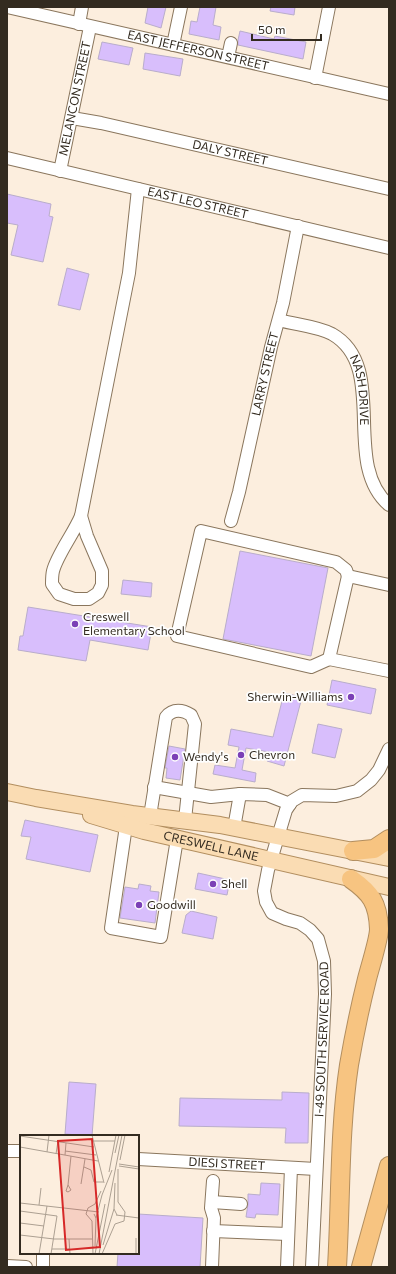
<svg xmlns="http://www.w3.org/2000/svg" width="396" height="1274" font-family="Commissioner,sans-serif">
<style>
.building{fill:#d8befc;stroke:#b9adcb}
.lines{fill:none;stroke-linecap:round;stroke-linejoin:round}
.minor-casing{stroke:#8a765d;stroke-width:14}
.major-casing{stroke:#b28e5f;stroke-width:18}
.highway-casing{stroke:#b28e5f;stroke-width:20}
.minor{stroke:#fff;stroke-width:12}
.major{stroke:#fadcb3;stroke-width:16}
.highway{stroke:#f7c481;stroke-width:18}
.poi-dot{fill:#7b40b6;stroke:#fefefe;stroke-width:1.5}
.labels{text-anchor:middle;stroke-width:3.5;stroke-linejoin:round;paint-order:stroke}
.street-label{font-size:12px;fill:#332b20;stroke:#fefefe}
.poi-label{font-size:12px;fill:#332b20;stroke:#fefefe;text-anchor:start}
.inset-road{fill:none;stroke:#aca092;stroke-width:1}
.view{fill:#d62828;fill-opacity:0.15;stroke:#d62828;stroke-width:2}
.inset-edge{fill:none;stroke:#332b20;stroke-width:2}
</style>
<rect width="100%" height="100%" fill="#fceede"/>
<g class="building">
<path d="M 148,7 L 166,7 L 161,28 L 145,23 Z"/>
<path d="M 200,7 L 216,7 L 213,25 L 221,27 L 219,40 L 189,34 L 191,21 L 197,22 Z"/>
<path d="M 271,7 L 295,7 L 294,15 L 270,11 Z"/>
<path d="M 240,31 L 274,39 L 275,36 L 306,42 L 303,59 L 238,45 L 238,40 Z"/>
<path d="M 102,42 L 133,48 L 129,65 L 98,59 Z"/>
<path d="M 145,53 L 183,59 L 180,76 L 143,69 Z"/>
<path d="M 7,194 L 51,204 L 49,216 L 53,217 L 43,262 L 11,255 L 18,225 L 7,223 Z"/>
<path d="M 67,268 L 89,274 L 80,310 L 58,305 Z"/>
<path d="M 240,551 L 328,568 L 311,656 L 223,639 Z"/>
<path d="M 123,580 L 152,583 L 151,597 L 121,594 Z"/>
<path d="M 28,607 L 152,627 L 148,650 L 90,640 L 86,661 L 18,650 L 20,636 L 23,636 Z"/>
<path d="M 332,680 L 376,689 L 371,714 L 327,705 Z"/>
<path d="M 284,693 L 302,697 L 284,766 L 267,761 L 269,752 L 246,748 L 242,770 L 256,773 L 255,782 L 213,774 L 215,765 L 235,768 L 239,747 L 228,745 L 231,729 L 273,737 Z"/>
<path d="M 318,724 L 342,729 L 335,758 L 312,753 Z"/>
<path d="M 169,746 L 185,749 L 180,780 L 166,778 L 167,768 L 165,768 Z"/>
<path d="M 25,820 L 98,835 L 90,872 L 26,859 L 31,837 L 21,836 Z"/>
<path d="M 198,873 L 230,880 L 227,895 L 195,889 Z"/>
<path d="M 139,884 L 151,886 L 150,891 L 159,892 L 155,923 L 120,918 L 125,887 L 138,889 Z"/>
<path d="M 191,911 L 217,917 L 213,939 L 182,933 L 186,915 Z"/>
<path d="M 69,1082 L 96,1084 L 92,1136 L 65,1134 Z"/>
<path d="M 282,1092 L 309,1093 L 308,1143 L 285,1143 L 286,1128 L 179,1126 L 180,1098 L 282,1100 Z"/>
<path d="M 261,1183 L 280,1184 L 278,1215 L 256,1214 L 255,1218 L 246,1217 L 248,1204 L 248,1194 L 260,1195 Z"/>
<path d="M 138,1214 L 203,1218 L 200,1267 L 117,1267 L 118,1253 L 138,1253 Z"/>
</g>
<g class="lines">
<defs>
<g id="minor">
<path id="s1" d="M 7,7 L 389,94"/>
<path d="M 79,24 L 82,7"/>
<path d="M 173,45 L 181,7"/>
<path d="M 228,57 L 231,43"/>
<path d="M 315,78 L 329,7"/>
<path id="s2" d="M 72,118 L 101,123 L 389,189"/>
<path id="s3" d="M 7,158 L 389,248"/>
<path id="s4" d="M 60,171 L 90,27"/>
<path id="s5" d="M 279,320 C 296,325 316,326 332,334 C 390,367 340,463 389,505"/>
<path d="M 81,516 L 129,273 L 138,189"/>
<path d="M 81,516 L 87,536 L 102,571 L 102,585 L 98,593 L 89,599 L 74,599 L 59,594 L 52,584 C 52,580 52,575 53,571 C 57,555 74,533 81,516 Z"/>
<path id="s6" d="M 231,521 L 239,492 L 271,347 L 283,303 L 298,226"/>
<path d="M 389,585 L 348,576 L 329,659 L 389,671"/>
<path d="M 329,659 L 311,667 L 177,636 L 201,531 L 336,562 L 346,570 L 348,576"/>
<path d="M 154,787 L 211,797 L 240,794 L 267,795 L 290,804"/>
<path d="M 150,816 L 166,717 C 173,708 183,710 191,715 L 195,724 L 185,820"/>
<path d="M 126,826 L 111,928 L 161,937 L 177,839"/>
<path d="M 234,828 L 240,794"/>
<path d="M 7,1151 L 21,1151"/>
<path id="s7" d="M 138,1159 L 316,1169"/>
<path d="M 212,1202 L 241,1204"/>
<path d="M 213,1231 L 288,1234"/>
<path d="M 7,1266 L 26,1267"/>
<path d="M 43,1267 L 43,1253"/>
<path d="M 212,1267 L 214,1218 L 211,1208 L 213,1181"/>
<path d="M 287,1267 L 291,1168"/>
<path id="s8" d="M 312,1267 L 325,994 L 324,961 L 318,939 L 310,930 L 300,923 L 286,919 L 272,913 L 266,902 L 264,891 L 268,870 L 286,810 L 292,801 L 302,795 L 336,796 L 357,791 L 371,780 L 379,770 L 389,749"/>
</g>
<g id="major">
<path d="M 7,792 L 36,798 L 132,814 L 220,825 L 389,858"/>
<path id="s9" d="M 91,815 L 144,831 L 389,887"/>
</g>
<g id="highway">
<path d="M 353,851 L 374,849 L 389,839"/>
<path d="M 337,1267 C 341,1200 339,1131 349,1065 C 354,1036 360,1007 367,979 C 370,967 379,939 379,929 C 378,903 371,893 351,879"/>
<path d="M 361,1267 L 389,1166"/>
</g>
</defs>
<use href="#minor" class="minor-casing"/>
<use href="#major" class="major-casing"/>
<use href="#highway" class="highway-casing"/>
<use href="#minor" class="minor"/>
<use href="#major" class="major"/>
<use href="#highway" class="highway"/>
</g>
<g class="poi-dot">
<circle cx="75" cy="624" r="4"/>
<circle cx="351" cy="697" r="4"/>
<circle cx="241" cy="755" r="4"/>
<circle cx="175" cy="757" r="4"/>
<circle cx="213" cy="884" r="4"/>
<circle cx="139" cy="905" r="4"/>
</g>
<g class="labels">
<g class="street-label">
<text dy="4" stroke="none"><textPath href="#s1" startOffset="196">EAST JEFFERSON STREET</textPath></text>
<text dy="4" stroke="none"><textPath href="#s4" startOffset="74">MELANCON STREET</textPath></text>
<text dy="4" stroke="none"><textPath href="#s2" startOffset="162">DALY STREET</textPath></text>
<text dy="4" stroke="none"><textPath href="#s3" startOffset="196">EAST LEO STREET</textPath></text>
<text dy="4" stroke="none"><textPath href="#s6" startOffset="151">LARRY STREET</textPath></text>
<text dy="4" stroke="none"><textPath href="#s5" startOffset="121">NASH DRIVE</textPath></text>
<text dy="4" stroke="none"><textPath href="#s9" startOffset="124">CRESWELL LANE</textPath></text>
<text dy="4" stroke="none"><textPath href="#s8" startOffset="228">I-49 SOUTH SERVICE ROAD</textPath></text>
<text dy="4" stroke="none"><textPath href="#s7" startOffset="89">DIESI STREET</textPath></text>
</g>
<g class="poi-label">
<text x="83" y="621">Creswell<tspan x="83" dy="14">Elementary School</tspan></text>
<text x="343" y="701" text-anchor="end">Sherwin-Williams</text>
<text x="249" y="759">Chevron</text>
<text x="183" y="761">Wendy's</text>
<text x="221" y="888">Shell</text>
<text x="147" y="909">Goodwill</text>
</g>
</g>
<g transform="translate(20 1135)">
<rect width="119" height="119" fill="#fceede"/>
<path class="inset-road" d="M 72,0 L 84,48M 0,1 L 74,12M 73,6 L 95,6M 0,12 L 78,26M 45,16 L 76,20M 27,17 L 29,0M 95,18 L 99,0M 36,19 L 38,6M 45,20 L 46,8M 100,25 L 105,0M 99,29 L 119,32M 99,31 L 119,34M 64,32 L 71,35 L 74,47 L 83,47M 89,37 L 96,0M 95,48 L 94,74 L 97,80M 61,49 L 65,24M 48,50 L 51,21M 48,50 L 51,55 L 48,57 L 46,56 ZM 0,68 L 79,77M 19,70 L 21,53M 0,76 L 37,81 L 31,119M 74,79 L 76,83 L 75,111M 96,80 L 119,83M 76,83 L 82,60 L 92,35M 0,88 L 24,91M 0,100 L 34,104 L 72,104M 116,103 L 116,119M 49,104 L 50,119M 83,110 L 94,74M 32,114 L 50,114M 19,119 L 27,71M 73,119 L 72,86 L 66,79 L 68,73 L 75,69 L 81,56M 75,119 L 85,69M 79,119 L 102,0M 82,119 L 95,89 L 104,86 L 105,77 L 98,67 L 98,34"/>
<path class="view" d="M 72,4 L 80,112 L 46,115 L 38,6 Z"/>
<rect width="119" height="119" class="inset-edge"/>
</g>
<rect width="396" height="1274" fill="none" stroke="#332b20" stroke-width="16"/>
<path d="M252 34v6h69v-6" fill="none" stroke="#332b20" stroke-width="2"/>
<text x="258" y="34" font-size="12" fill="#332b20" stroke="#fefefe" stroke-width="3" paint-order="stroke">50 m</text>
</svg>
